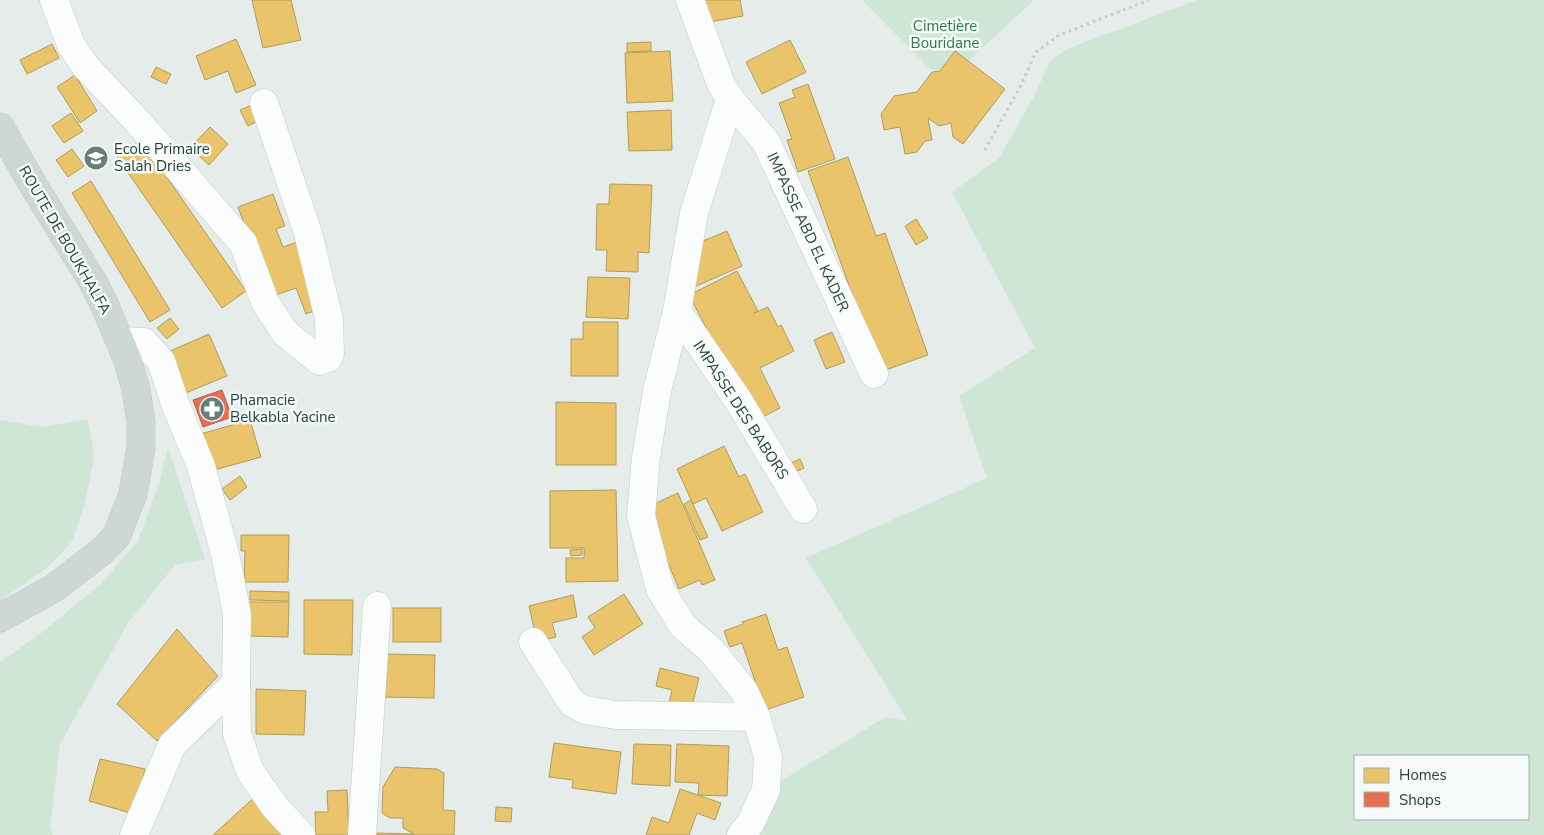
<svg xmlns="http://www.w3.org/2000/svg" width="1544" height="835" font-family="'Nunito Sans',sans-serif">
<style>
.green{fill:#cfe5d6;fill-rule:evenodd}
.homes{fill:#e9c46a;stroke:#ae9d5c}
.shops{fill:#e76f51;stroke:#ac614a}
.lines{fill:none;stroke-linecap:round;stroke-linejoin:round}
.minor-casing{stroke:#c3c9c7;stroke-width:29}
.major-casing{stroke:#c2cbc8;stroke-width:29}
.path{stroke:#c2ccc9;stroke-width:3;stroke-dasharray:2.5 4;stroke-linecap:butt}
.minor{stroke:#fbfcfc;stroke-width:28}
.major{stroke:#cfd7d5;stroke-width:28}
.labels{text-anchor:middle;stroke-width:5;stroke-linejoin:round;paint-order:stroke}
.park-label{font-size:15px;fill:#2b794c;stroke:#f5faf8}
.poi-label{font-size:15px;fill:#23413a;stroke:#f5faf8;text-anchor:start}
.street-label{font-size:15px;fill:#23413a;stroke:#f5faf8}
</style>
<rect width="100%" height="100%" fill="#e6ece9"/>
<g class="green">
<path d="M 862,0 L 1034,0 L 965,64 L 948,71 L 930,69 Z"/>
<path d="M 1197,0 L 1544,0 L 1544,835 L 741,835 L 766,790 L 886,717 L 908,721 L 806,558 L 987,478 L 959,396 L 1035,348 L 952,192 L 999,158 L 1037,91 L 1049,62 L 1067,49 ZM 1355,756 L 1528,756 L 1528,819 L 1355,819 Z"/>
<path d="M 88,419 L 93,446 L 93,464 L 85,503 L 72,541 L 64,551 L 46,568 L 0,601 L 0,420 L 42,427 Z"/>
<path d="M 168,447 L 205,559 L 175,565 L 128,623 L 60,744 L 50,827 L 53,835 L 0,835 L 0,662 L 40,634 L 101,584 L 138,541 L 160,480 Z"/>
</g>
<g class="homes">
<path d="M 252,0 L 291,0 L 301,40 L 263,48 Z"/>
<path d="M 699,0 L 740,0 L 743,16 L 704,23 Z"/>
<path d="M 236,39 L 256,85 L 236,93 L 228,71 L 205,80 L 196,56 Z"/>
<path d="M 790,40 L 806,72 L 762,94 L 746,62 Z"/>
<path d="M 651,42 L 651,51 L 627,52 L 627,43 Z"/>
<path d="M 52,44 L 59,58 L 27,74 L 20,60 Z"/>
<path d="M 670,51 L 673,101 L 627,103 L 625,53 Z"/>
<path d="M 955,51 L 1005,89 L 963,144 L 953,137 L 951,123 L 939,126 L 928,118 L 932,140 L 925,141 L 917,152 L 905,154 L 900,127 L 884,130 L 881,114 L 894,96 L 917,92 L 932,72 L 940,71 Z"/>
<path d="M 156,67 L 171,74 L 166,84 L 151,77 Z"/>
<path d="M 75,75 L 97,111 L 80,123 L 57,87 Z"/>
<path d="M 808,84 L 835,159 L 798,172 L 787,140 L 792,139 L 779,103 L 795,97 L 792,90 Z"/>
<path d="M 252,105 L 260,120 L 248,126 L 240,110 Z"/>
<path d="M 671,110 L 672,150 L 629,151 L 627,112 Z"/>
<path d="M 71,113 L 83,131 L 64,143 L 52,126 Z"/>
<path d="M 210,127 L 228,144 L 209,165 L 190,148 Z"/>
<path d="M 141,140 L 246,291 L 222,308 L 117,157 Z"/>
<path d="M 72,149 L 84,166 L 68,177 L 56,160 Z"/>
<path d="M 848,157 L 876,236 L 885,233 L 928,355 L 880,372 L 808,171 Z"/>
<path d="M 91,181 L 170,310 L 150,322 L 72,193 Z"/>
<path d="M 610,184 L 652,185 L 649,253 L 638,252 L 638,272 L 606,271 L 607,250 L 596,250 L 597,204 L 609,204 Z"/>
<path d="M 273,194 L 285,226 L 276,229 L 283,247 L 297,242 L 322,308 L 306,314 L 296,288 L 276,295 L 250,239 L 238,207 Z"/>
<path d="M 916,219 L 928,238 L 916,245 L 905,226 Z"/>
<path d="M 727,231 L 742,266 L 692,288 L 698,243 Z"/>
<path d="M 737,271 L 758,311 L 754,313 L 768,307 L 778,327 L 781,325 L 794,351 L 760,368 L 780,408 L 755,421 L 689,295 Z"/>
<path d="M 588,277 L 630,278 L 628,319 L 586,317 Z"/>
<path d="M 170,318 L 179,329 L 167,339 L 157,328 Z"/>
<path d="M 583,322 L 618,322 L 618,376 L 571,376 L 571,339 L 583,339 Z"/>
<path d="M 832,332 L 845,362 L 826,369 L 814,340 Z"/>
<path d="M 209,334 L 227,376 L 183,394 L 161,355 Z"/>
<path d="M 556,402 L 616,403 L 616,465 L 556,465 Z"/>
<path d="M 250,420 L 261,457 L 207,472 L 197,435 Z"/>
<path d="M 724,446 L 739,477 L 745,474 L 763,512 L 722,531 L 706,498 L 693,504 L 677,469 Z"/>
<path d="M 800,459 L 804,468 L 793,473 L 789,464 Z"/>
<path d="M 240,476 L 247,487 L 230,500 L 222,489 Z"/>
<path d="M 616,490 L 618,581 L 566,582 L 566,558 L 584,558 L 584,548 L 550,548 L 550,491 Z"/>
<path d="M 678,493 L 715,580 L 702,585 L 700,580 L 679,589 L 645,508 Z"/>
<path d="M 691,500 L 708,537 L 700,540 L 684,504 Z"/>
<path d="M 241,535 L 289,535 L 288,582 L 244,582 L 245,551 L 241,551 Z"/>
<path d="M 582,549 L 582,555 L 571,556 L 570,550 Z"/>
<path d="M 250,591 L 289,592 L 289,601 L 250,600 Z"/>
<path d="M 624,594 L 643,624 L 594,655 L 582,637 L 595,628 L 588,617 Z"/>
<path d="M 573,595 L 577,617 L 552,623 L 556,637 L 537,641 L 529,606 Z"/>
<path d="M 304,600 L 353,600 L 352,655 L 304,654 Z"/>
<path d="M 248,602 L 289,602 L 288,637 L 247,636 Z"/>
<rect x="393" y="608" width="48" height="34"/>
<path d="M 766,614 L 778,650 L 787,647 L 804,697 L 765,710 L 742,643 L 730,647 L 724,631 L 743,624 L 742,622 Z"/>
<path d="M 177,629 L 218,676 L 157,741 L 117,704 Z"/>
<path d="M 386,654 L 435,655 L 434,698 L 385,697 Z"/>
<path d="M 660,668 L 699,678 L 691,710 L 669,704 L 672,690 L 656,686 Z"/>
<path d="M 256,689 L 306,691 L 304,735 L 256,734 Z"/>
<path d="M 554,743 L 621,752 L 616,794 L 572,788 L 573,780 L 549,777 Z"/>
<path d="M 634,744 L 671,745 L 670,786 L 632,784 Z"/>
<path d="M 677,744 L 729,746 L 727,796 L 698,795 L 699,783 L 675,782 Z"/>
<path d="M 100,759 L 145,769 L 134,814 L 89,801 Z"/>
<path d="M 395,767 L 437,769 L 444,773 L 443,810 L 455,811 L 454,835 L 373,835 L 374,833 L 414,834 L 403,828 L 403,818 L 390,818 L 382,813 L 383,787 Z"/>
<path d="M 680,789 L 721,803 L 715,820 L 697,813 L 689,835 L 646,835 L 652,817 L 669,823 Z"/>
<path d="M 347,790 L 349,835 L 316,835 L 315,812 L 328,812 L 327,791 Z"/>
<path d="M 258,794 L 285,835 L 213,835 Z"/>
<path d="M 496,807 L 512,808 L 511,822 L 495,821 Z"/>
</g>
<path class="shops" d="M 222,390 L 232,417 L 203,427 L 193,400 Z"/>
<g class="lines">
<defs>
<g id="minor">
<path d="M 54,0 L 71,45 L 86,67 L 138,122 L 243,243 L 265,302 L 285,333 L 320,361 L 328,358 L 330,354 L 329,319 L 308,233 L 264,103"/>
<path d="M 690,0 L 721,84 L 730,99 L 694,213 L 677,311 L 657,391 L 646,457 L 641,516 L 660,589 L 683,626 L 712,651 L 744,691 L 756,717 L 768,757 L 766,790 L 750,824 L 741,835"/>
<path d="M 730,99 L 766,142 L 874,374"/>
<path d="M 677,311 L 738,400 L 803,509"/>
<path d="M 120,341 L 144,342 L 161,361 L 176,406 L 201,466 L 225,554 L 237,614 L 236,683 L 237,734 L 250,771 L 275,807 L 301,835"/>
<path d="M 533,642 L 572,703 L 585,710 L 616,715 L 756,717"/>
<path d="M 134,835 L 172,745 L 236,683"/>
<path d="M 362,835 L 377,606"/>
</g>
<path id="major" d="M 0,127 L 32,183 L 93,282 L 105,306 L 128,361 L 136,390 L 141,422 L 141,447 L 133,494 L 116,537 L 101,552 L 54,588 L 0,618"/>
</defs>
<use href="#minor" class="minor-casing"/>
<use href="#major" class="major-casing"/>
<path class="path" d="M 985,150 L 1022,83 L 1036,52 L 1059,35 L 1149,0"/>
<use href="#minor" class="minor"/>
<use href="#major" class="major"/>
</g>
<defs>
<symbol id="school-disc" viewBox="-11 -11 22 22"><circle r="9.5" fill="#677d77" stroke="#f5faf8"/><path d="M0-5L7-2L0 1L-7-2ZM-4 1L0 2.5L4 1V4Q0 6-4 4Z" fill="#fff"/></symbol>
<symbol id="pharmacy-disc" viewBox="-11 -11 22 22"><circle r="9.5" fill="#677d77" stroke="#f5faf8"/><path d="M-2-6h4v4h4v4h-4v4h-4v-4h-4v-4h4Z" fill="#fff"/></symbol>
</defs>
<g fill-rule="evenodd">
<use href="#school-disc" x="82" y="144" width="28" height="28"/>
<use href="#pharmacy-disc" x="198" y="395" width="28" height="28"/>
</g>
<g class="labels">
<g class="park-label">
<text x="945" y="31">Cimetière<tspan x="945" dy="17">Bouridane</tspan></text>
</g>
<g class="poi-label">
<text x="114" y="154">Ecole Primaire<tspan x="114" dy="17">Salah Dries</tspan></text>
<text x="230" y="405">Phamacie<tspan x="230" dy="17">Belkabla Yacine</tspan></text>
</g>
<g class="street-label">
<text transform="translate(808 232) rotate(65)" y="5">IMPASSE ABD EL KADER</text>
<text transform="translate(65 240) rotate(60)" y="5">ROUTE DE BOUKHALFA</text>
<text transform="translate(741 410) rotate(57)" y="5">IMPASSE DES BABORS</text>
</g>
</g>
<rect x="1354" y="755" width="175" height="65" fill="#f5faf8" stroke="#a1b0ac"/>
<rect x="1364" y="768" width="25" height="15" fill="#e9c46a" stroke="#a1b0ac"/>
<text x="1399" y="780" font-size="15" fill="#23413a">Homes</text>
<rect x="1364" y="792" width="25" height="15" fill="#e76f51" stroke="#a1b0ac"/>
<text x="1399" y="805" font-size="15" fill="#23413a">Shops</text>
</svg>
